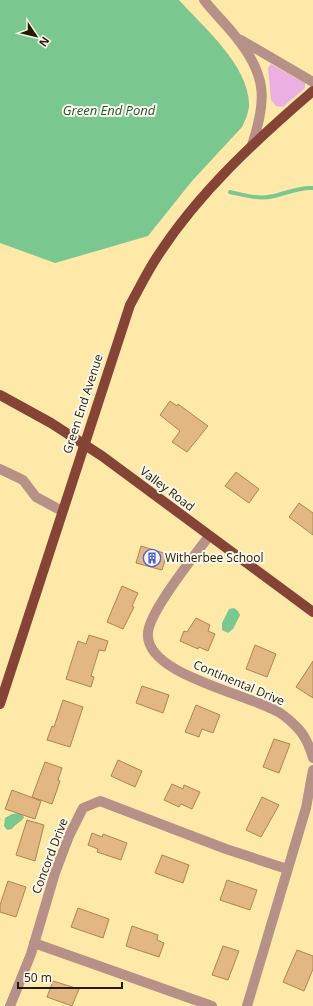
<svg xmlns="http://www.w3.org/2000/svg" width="313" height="1006" font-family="'Open Sans',sans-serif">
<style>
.green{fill:#ecafe2}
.water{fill:#7ac790}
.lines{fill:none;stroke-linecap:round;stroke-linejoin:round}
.stream{stroke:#7ac790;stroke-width:4}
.building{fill:#e2b781;stroke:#ae8550}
.minor{stroke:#b79088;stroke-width:10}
.major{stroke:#864437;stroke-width:10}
.labels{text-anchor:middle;stroke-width:4;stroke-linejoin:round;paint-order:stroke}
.street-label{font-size:12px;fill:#231b02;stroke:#fcf8eb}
.poi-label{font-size:12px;fill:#231b02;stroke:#fcf8eb;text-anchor:start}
.water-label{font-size:13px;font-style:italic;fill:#205833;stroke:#fcf8eb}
</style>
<rect width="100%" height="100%" fill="#ffe9a8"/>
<path class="green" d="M 271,64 L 305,83 L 305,88 L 283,107 L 276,106 L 271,100 L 268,68 Z"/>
<g class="water">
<path d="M 0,0 L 179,0 C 203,27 251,67 249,107 C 248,114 245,121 242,127 L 192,181 L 148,236 L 55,263 L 0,243 Z"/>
<path d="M 234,608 L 238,611 L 240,615 L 233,629 L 228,633 L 222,630 L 222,623 L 229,609 Z"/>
<path d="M 21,813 L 24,817 C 22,822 15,824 12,829 L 7,830 L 4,826 L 5,818 L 12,814 Z"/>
</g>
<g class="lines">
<path class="stream" d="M 230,192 C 244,195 259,200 274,196 C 287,193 299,187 313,188"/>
</g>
<g class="building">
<path d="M 170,401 L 177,406 L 178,404 L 208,426 L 187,452 L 172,442 L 180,431 L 160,415 Z"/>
<path d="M 236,472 L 259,489 L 249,503 L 225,486 Z"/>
<path d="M 299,503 L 313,513 L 313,535 L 289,517 Z"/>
<path d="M 141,546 L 167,554 L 162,570 L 136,563 Z"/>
<path d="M 122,586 L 138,593 L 132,606 L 134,607 L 123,629 L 107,622 Z"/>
<path d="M 196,618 L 210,625 L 208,631 L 215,634 L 208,651 L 199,647 L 198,649 L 180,641 L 184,631 L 187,632 Z"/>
<path d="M 89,635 L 108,641 L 105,651 L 99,650 L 91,676 L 94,677 L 91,687 L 66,679 L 78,641 L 86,644 Z"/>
<path d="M 255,645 L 276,654 L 267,677 L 246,669 Z"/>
<path d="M 313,661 L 313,698 L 296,687 Z"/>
<path d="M 142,686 L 169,695 L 163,713 L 136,703 Z"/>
<path d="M 63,700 L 83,707 L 70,747 L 47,740 L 52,726 L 54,727 Z"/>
<path d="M 196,705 L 220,715 L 213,733 L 202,729 L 199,737 L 185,732 Z"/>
<path d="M 274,739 L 290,744 L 279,773 L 263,767 Z"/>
<path d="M 118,760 L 142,771 L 135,787 L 111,776 Z"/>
<path d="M 45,762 L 62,768 L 58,780 L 60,781 L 52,804 L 32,797 Z"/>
<path d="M 172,784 L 183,789 L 184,785 L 200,792 L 192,809 L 181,804 L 179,807 L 164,800 Z"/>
<path d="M 12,790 L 41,801 L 35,819 L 5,809 Z"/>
<path d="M 262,797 L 279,805 L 261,837 L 246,830 Z"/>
<path d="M 27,820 L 44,825 L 35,861 L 16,855 Z"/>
<path d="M 92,833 L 102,837 L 103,834 L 127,843 L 121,860 L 97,852 L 98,849 L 88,845 Z"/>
<path d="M 162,855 L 189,865 L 183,883 L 155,873 Z"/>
<path d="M 227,880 L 257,890 L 250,910 L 220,900 Z"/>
<path d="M 8,881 L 26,887 L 16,917 L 0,912 L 0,905 Z"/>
<path d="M 78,908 L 109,919 L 103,938 L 71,927 Z"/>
<path d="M 132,926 L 158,935 L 157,940 L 164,943 L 159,957 L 126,946 Z"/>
<path d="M 223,946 L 239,951 L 228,980 L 212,975 Z"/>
<path d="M 297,950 L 313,956 L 313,969 L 304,991 L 283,982 Z"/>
<path d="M 53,981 L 79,989 L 72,1006 L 47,997 Z"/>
</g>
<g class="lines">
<g class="minor">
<path d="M 204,0 C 214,13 226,24 236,37 C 267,75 267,100 252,145"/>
<path d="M 241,40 L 313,82"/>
<path d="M 0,469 L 23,480 L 36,497 L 62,511"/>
<path d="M 209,536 C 195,555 149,612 148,633 C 144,676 256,695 283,715 C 300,728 307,737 313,758"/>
<path d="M 34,943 L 212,1006"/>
<path d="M 10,1006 L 31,954 L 55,873 L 69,836 L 83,808 L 100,801 L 226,849 L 287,869"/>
<path d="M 247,1006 L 306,808 L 313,770"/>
</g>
<g class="major">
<path d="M 0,395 L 51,423 L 102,456 L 313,612"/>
<path d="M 0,704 L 130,305 C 139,289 147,272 157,257 C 198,193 256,140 313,91"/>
</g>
</g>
<defs>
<symbol id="building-ring" viewBox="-11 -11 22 22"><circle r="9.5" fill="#fcf8eb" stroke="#5063d9" stroke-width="1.5"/><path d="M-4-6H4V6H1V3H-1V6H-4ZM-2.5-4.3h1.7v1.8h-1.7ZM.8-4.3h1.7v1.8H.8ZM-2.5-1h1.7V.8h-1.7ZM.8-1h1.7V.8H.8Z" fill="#5063d9"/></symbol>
</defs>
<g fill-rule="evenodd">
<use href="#building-ring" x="142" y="548" width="20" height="20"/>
</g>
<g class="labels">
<g class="street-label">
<text transform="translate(83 404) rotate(-72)" y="4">Green End Avenue</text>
<text transform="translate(167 489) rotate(37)" y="4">Valley Road</text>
<text transform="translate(239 683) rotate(23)" y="4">Continental Drive</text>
<text transform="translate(50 856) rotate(-69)" y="4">Concord Drive</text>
</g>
<g class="poi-label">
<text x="165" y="562">Witherbee School</text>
</g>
<g class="water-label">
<text x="109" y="115">Green End Pond</text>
</g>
</g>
<g transform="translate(36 36) rotate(125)" stroke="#fcf8eb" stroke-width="3" paint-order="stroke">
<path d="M0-3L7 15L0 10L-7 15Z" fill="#231b02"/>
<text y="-6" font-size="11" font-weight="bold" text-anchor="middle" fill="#231b02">N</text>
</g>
<path d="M18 982v6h104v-6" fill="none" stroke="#231b02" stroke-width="2"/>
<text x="24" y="982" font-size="12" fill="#231b02" stroke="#fcf8eb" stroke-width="3" paint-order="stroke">50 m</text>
</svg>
